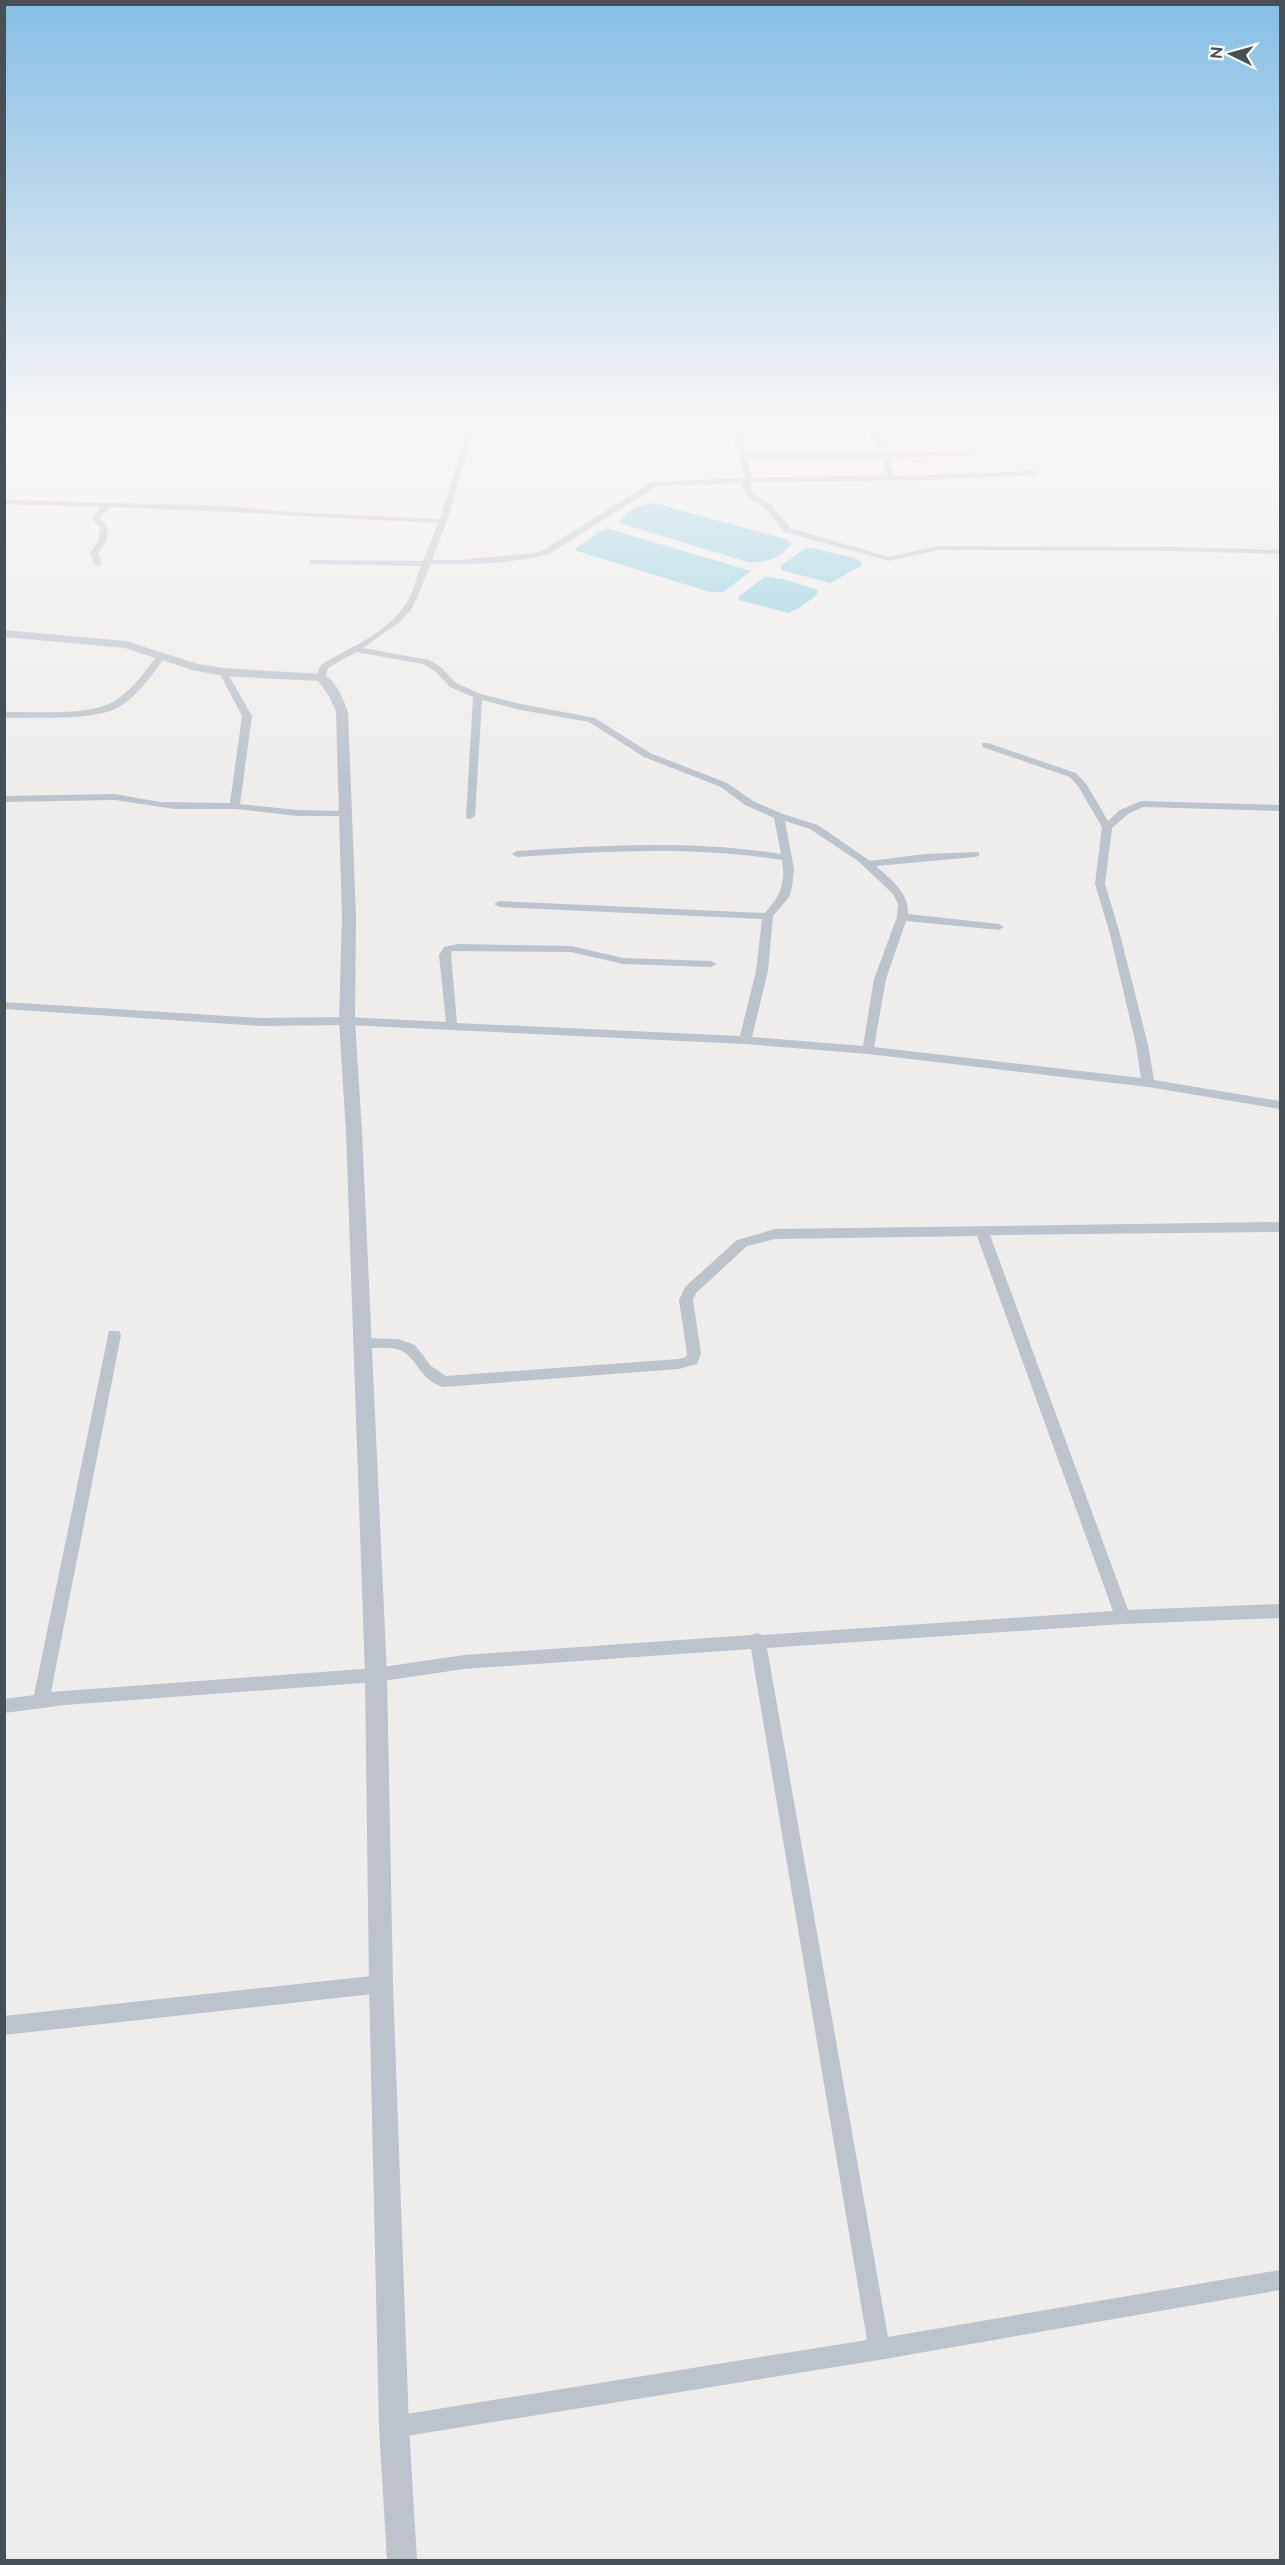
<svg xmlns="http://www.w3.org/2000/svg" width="1285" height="2565" font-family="Raleway,sans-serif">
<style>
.water{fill:#91cee0}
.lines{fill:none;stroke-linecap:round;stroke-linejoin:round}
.minor{fill:#bcc3ca;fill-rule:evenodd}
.tertiary{fill:#bcc3ca;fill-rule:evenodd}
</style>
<rect width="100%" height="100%" fill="#efecec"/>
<g class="water">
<path d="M 654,503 L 788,540 L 792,543 C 782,558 764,564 748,562 L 619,523 C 625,511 641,504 654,503 Z"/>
<path d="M 609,529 L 751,571 L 723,592 L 710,592 L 574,550 L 600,531 Z"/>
<path d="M 812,548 L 855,558 L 861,562 L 861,566 L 830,583 L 781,570 L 781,566 L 804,549 Z"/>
<path d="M 765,577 L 783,579 L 818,590 L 817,595 L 799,608 L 788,613 L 739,600 L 739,596 Z"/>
</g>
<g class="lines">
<g class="minor">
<path d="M 469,423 L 476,423 L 447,521 L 432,560 L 460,560 L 535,553 L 543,550 L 652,482 L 745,478 L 733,434 L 740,423 L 747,423 L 741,434 L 746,454 L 880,454 L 863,423 L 870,423 L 887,453 L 975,451 L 979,453 L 975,455 L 889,458 L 895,476 L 1034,471 L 1038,473 L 1034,475 L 930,480 L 749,482 L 753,494 L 772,505 L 790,528 L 889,557 L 938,546 L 1174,547 L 1280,550 L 1280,554 L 1174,551 L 938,550 L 889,561 L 784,532 L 766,509 L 747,497 L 741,483 L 657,486 L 549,554 C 514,564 467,564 431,564 L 413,607 L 401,621 L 363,648 L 429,660 L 441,667 L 456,683 L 481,694 L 521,704 L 595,718 L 650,753 L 727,783 L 753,801 L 783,814 L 818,825 L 870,861 L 925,854 L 979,852 L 979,856 L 975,857 L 876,866 C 891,880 909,892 908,914 L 999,924 L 1004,927 L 999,930 L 906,921 L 886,979 L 874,1047 L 1141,1078 L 1136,1045 L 1110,934 L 1095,884 L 1102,827 L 1078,786 L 1070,777 L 982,747 L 982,743 L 988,743 L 1076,773 L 1087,785 L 1108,821 L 1120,810 L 1141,801 L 1280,805 L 1280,811 L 1143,807 L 1128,814 L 1112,828 L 1105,884 L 1120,934 L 1148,1045 L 1154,1080 L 1280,1101 L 1280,1109 L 1148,1087 L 868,1054 L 745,1044 L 347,1025 L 261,1026 L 4,1009 L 4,1002 L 261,1018 L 347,1017 L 446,1022 L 439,955 L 444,947 L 458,944 L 571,946 L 623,958 L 711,961 L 717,964 L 711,967 L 623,964 L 571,952 L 452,951 L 451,955 L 457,1023 L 740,1036 L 756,971 L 762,919 L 499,907 L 494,904 L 499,901 L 765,913 C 780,896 786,884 782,860 C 694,846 606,851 517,857 L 512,854 L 517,851 C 605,845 693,840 781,854 L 774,818 L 745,805 L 721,787 L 644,757 L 589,722 L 521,710 L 482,700 L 475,816 L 470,819 L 466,818 L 473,697 L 450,687 L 435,671 L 423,664 L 356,652 L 328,668 L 325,680 L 318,678 L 318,671 L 322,664 C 349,648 387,633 405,605 C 413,594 416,579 421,566 L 313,564 L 310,564 L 310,560 L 423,561 L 438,523 C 328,518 219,510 109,507 L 100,518 L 108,528 L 106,542 L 98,553 L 102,564 L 98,566 L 94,564 L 90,553 L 98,542 L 100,528 L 92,518 L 101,507 L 4,504 L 4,500 L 223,506 L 305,513 L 440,519 ZM 747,458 L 882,458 L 887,475 L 752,478 ZM 785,821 L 810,829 L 858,861 L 893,894 L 898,904 L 897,917 L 874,979 L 863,1046 L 752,1037 L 768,971 L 773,916 L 789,897 L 792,887 L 794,869 Z"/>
<path d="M 158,655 L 165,657 C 152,675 137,697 117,708 C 92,721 34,717 4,718 L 4,712 C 34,711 92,717 116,700 C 133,689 145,671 158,655 Z"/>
<path d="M 223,669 L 227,672 L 252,716 L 240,804 L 297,810 L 344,811 L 348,812 L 348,816 L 297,816 L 236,809 L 175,809 L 115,800 L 4,802 L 4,796 L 115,794 L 160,802 L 230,803 L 242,716 L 219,672 Z"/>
<path d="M 1280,1222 L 1280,1232 L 990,1235 L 1128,1610 L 1280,1604 L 1280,1618 L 1123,1624 L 767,1648 L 888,2337 L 1280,2270 L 1280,2290 L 879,2360 L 394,2438 L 386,2435 L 383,2427 L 386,2419 L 394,2416 L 867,2340 L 751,1649 L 464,1669 L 376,1682 L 65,1705 L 4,1713 L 4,1699 L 34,1695 L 109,1331 L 119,1331 L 121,1335 L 51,1692 L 376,1668 L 464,1655 L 751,1635 L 757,1633 L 762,1635 L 1113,1611 L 977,1236 L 775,1239 L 747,1246 L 696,1293 L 693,1300 L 701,1354 L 697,1364 L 679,1369 L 443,1387 C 421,1380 419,1363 405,1353 C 395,1345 374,1349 362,1348 L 357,1347 L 355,1343 L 357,1339 L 362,1338 L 398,1339 L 415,1345 L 431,1366 L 446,1376 L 679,1359 L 686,1357 L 687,1354 L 679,1300 L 685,1287 L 737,1240 L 775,1229 Z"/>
<path d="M 381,1975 L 388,1977 L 390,1984 L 388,1991 L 381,1993 L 4,2035 L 4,2016 Z"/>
</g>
<path class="tertiary" d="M 4,630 L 126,641 L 198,664 L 223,668 L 322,674 C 336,679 343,699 348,712 L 356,917 L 355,1021 L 362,1132 L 387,1675 L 393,1984 L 409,2427 L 417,2560 L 387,2560 L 379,2427 L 369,1984 L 365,1675 L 346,1132 L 339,1021 L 342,917 L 336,712 L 329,696 L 318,681 L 223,676 L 192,670 L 125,648 L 4,637 Z"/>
</g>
<linearGradient id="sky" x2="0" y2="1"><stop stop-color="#85bee5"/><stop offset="0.54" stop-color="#f8f6f6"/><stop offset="1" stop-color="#f8f6f6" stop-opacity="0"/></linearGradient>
<rect width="1285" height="782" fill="url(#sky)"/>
<rect width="1285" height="2565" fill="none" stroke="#474f57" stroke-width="12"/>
<g transform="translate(1231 54) rotate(275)" stroke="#ffffff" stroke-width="4.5" paint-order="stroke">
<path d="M0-4.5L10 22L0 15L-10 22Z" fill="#474f57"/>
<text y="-9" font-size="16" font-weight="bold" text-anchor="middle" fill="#474f57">N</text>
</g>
</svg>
